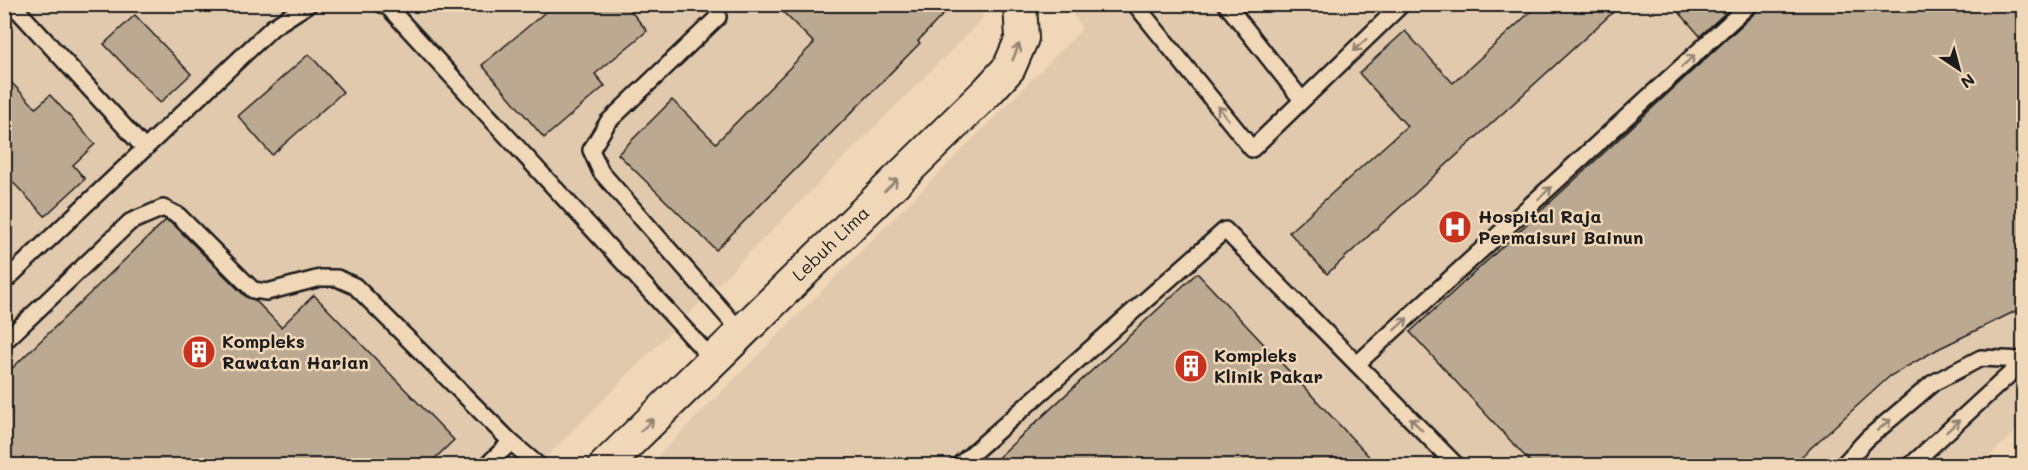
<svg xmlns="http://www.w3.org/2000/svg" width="2028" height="470" font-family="Mali,sans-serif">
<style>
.built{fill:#e0c9ad}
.building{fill:#bca992;stroke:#1c1c1c;stroke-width:1.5}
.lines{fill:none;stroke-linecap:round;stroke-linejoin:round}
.service-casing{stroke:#1c1c1c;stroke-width:20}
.minor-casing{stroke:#1c1c1c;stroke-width:36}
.service{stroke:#f0d7b8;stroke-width:15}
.minor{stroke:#f0d7b8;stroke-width:32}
.oneway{stroke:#918372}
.labels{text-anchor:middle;stroke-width:5;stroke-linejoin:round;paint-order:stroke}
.poi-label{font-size:18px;font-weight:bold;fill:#1c1c1c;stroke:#f0d7b8;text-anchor:start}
.street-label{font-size:18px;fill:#1c1c1c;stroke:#f0d7b8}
</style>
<rect width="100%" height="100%" fill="#f0d7b8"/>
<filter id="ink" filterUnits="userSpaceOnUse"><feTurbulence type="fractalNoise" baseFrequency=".0167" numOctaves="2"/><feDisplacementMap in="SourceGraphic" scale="12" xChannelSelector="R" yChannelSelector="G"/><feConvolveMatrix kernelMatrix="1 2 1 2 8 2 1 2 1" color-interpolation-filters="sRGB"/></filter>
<g filter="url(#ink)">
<g class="built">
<path d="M 977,4 L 984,17 L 538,465 L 5,466 L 4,5 Z"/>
<path d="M 1068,5 L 2023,5 L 2023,424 L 1980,465 L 648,466 L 1082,29 Z"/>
</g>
<g class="building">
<path d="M 555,4 L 625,4 L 647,31 L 595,74 L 605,86 L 544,138 L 482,65 Z"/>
<path d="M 775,4 L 953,4 L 918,41 L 920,43 L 716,250 L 618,154 L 672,100 L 716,143 L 814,43 Z"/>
<path d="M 1539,4 L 1622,4 L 1327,274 L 1289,232 L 1407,126 L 1359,73 L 1405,31 L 1453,83 Z"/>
<path d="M 1672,4 L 1735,4 L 1700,36 Z"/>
<path d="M 1759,4 L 2024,4 L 2024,307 L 1938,349 L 1890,376 L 1792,465 L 1533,465 L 1410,332 L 1757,11 Z"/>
<path d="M 135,15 L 191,74 L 160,103 L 104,44 Z"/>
<path d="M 309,54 L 343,92 L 272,155 L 238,116 Z"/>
<path d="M 4,75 L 36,108 L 50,95 L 95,144 L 73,165 L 85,179 L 45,216 L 4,173 Z"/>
<path d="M 166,220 L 173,224 L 246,297 L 255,300 L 281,327 L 314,295 L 454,440 L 428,465 L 4,465 L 4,376 Z"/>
<path d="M 1197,273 L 1377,465 L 990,465 Z"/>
</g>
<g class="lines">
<defs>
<g id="service">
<path d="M 12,4 L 145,149"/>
<path d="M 382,4 L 389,8 L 713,360"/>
<path d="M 718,4 L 718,17 L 608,122 L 591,150 L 601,172 L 741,332"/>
<path d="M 1135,4 L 1252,149 L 1402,4"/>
<path d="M 1226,4 L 1302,100"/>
<path d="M 4,282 L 273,27 L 309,4"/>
<path d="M 4,342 L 130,222 L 163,208 L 179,216 L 253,290 L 267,292 L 320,278 L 337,278 L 355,286 L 511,442"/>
<path d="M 1357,364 L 1750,4"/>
<path d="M 486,466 L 511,442 L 539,466"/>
<path d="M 958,466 L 1225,230 L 1457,466"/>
<path d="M 1842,466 L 1867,439 L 1933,383 L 1981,358 L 2024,360"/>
<path d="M 1910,466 L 2024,361"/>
</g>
<path id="minor" d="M 605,466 L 988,91 L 1009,68 L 1022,38 L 1020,4"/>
</defs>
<use href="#service" class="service-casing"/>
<use href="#minor" class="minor-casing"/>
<use href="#service" class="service"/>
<use href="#minor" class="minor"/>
</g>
<defs><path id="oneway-shaft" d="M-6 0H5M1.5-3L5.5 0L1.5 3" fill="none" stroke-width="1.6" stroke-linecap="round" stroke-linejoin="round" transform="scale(1.5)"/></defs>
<g class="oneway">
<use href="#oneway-shaft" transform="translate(1360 45) rotate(136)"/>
<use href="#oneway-shaft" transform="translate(1016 52) rotate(-67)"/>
<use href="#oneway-shaft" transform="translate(1688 61) rotate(-42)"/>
<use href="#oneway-shaft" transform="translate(1223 113) rotate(-129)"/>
<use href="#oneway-shaft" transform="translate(891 185) rotate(-44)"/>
<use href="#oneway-shaft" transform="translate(1545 193) rotate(-42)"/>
<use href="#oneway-shaft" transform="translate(1401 324) rotate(-42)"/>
<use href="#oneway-shaft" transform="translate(1416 424) rotate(-134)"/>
<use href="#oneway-shaft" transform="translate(647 425) rotate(-44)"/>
<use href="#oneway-shaft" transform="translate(1884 425) rotate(-40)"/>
<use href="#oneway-shaft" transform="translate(1953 426) rotate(-43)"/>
</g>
</g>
<defs>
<symbol id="hospital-disc" viewBox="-11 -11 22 22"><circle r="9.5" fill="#c8321e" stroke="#f0d7b8"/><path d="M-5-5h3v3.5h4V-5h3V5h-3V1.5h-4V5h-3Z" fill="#fff"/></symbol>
<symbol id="building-disc" viewBox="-11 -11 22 22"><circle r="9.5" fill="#c8321e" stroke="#f0d7b8"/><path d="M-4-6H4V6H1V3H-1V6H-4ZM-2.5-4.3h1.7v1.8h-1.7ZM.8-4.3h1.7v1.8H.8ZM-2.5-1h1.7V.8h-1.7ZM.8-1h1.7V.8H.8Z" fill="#fff"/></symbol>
</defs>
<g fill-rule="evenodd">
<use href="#hospital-disc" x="1436" y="208" width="38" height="38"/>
<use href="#building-disc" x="180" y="333" width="38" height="38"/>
<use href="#building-disc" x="1172" y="347" width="38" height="38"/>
</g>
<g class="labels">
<g class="poi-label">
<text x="1478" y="223">Hospital Raja<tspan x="1478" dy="21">Permaisuri Bainun</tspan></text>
<text x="222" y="348">Kompleks<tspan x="222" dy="21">Rawatan Harian</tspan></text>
<text x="1214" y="362">Kompleks<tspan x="1214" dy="21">Klinik Pakar</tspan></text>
</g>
<g class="street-label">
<text transform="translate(831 244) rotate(-44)" y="6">Lebuh Lima</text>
</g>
</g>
<rect width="2028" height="470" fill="none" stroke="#f0d7b8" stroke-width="24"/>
<rect x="12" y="12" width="2004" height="446" fill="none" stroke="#1c1c1c" stroke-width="2" filter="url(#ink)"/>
<g transform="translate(1959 69) rotate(144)" stroke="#f0d7b8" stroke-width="4.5" paint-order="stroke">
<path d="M0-4.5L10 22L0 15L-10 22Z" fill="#1c1c1c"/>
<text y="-9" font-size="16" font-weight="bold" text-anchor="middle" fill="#1c1c1c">N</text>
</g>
</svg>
